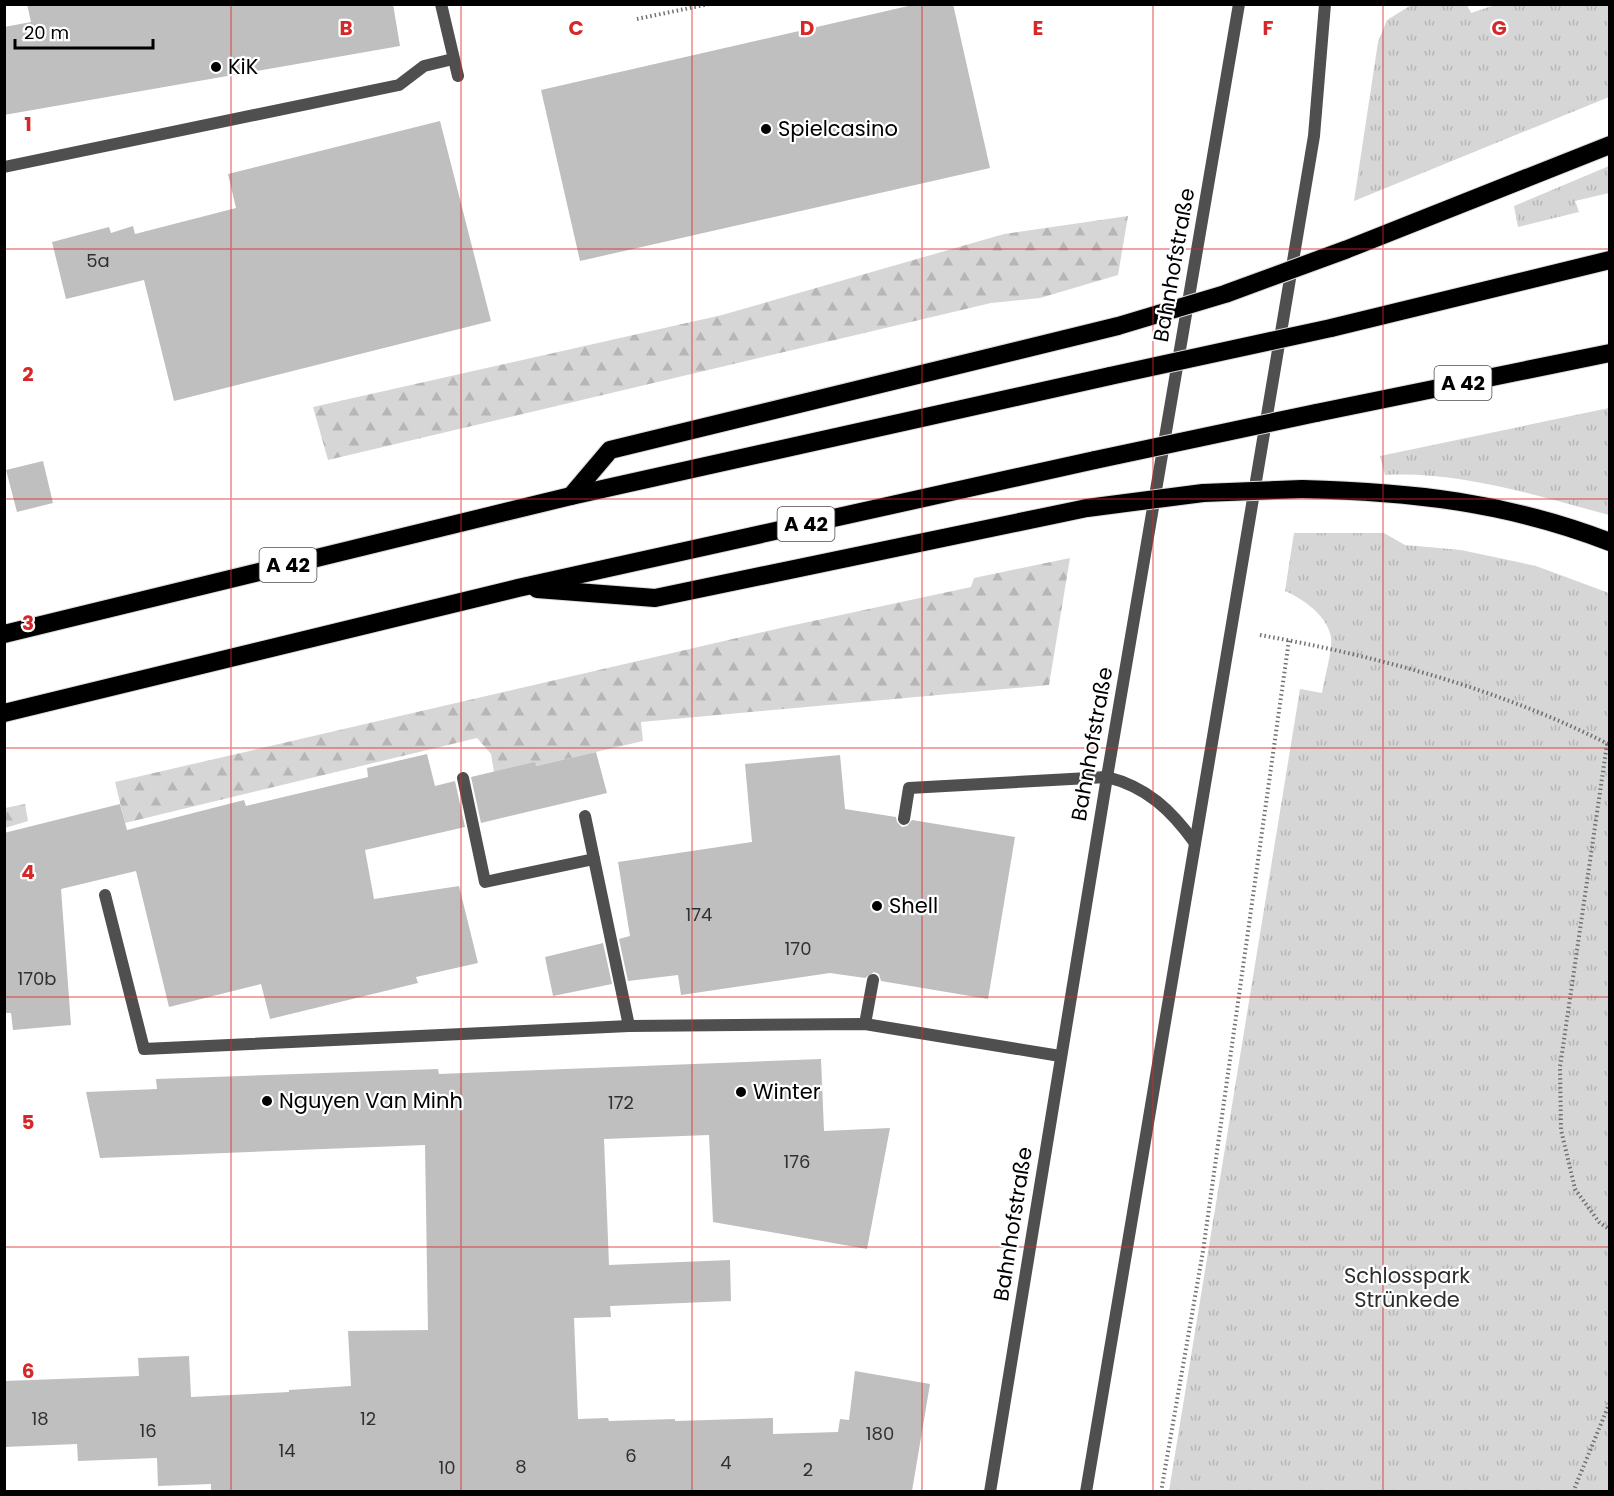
<svg xmlns="http://www.w3.org/2000/svg" width="1614" height="1496" font-family="Poppins,sans-serif">
<style>
.grass{fill:url(#grass-tufts)}
.forest{fill:url(#forest-firs)}
.building{fill:#bfbfbf}
.lines{fill:none;stroke-linecap:round;stroke-linejoin:round}
.motorway-casing{stroke:#dbdbdb;stroke-width:20}
.path{stroke:#717171;stroke-width:4;stroke-dasharray:1.5 3;stroke-linecap:butt}
.service{stroke:#4f4f4f;stroke-width:12}
.tertiary{stroke:#4f4f4f;stroke-width:12}
.motorway{stroke:#000;stroke-width:18}
.motorway-bridge-casing{stroke:#dbdbdb;stroke-width:20;stroke-linecap:butt}
.motorway-bridge{stroke:#000;stroke-width:18}
.grid{fill:none;stroke:#d62828;stroke-width:1.5;stroke-opacity:0.55}
.poi-dot{fill:#000;stroke:#fff;stroke-width:2}
.labels{text-anchor:middle;stroke-width:4.5;stroke-linejoin:round;paint-order:stroke}
.number-label{font-size:18px;fill:#303030}
.shield{fill:#fff;stroke:#4c4c4c;stroke-width:1.5}
.shield-label{font-size:20px;font-weight:bold;fill:#000}
.poi-label{font-size:21px;fill:#000;stroke:#fff;text-anchor:start}
.street-label{font-size:21px;fill:#000;stroke:#fff}
.park-label{font-size:21px;fill:#2d2d2d;stroke:#fff}
.grid-label{font-size:20px;text-anchor:middle;font-weight:bold;fill:#d62828;stroke:#fff;stroke-width:4.5;stroke-linejoin:round;paint-order:stroke}
</style>
<defs>
<pattern id="grass-tufts" width="24" height="20" patternUnits="userSpaceOnUse" patternTransform="scale(1.5)"><rect width="24" height="20" fill="#d6d6d6"/><path d="M3 7l-1-3M5 7V3M7 7l1-3M15 17l-1-3M17 17v-4M19 17l1-3" fill="none" stroke="#b6b6b6"/></pattern>
<pattern id="forest-firs" width="22" height="20" patternUnits="userSpaceOnUse" patternTransform="scale(1.5)"><rect width="22" height="20" fill="#d6d6d6"/><path d="M5 1l3.5 6h-7zM16 11l3.5 6h-7z" fill="#b6b6b6"/></pattern>
</defs>
<rect width="100%" height="100%" fill="#fff"/>
<g class="grass">
<path d="M 1413,4 L 1467,5 L 1471,13 L 1495,5 L 1609,5 L 1609,97 L 1354,201 L 1378,42 L 1387,20 Z"/>
<path d="M 1609,166 L 1609,193 L 1575,201 L 1579,212 L 1518,227 L 1514,206 Z"/>
<path d="M 1609,408 L 1609,515 C 1538,496 1459,471 1385,475 L 1380,456 Z"/>
<path d="M 1294,533 L 1384,533 L 1405,545 L 1461,550 L 1536,566 L 1609,593 L 1609,1491 L 1169,1491 L 1300,689 L 1322,693 C 1324,679 1333,650 1331,637 C 1327,615 1303,599 1285,591 Z"/>
</g>
<g class="forest">
<path d="M 1128,216 L 1118,275 L 1040,298 L 991,303 L 328,460 L 313,407 L 722,315 L 1004,234 Z"/>
<path d="M 1070,558 L 1049,685 L 641,722 L 643,741 L 536,766 L 494,772 L 491,754 L 477,738 L 125,823 L 115,782 L 785,627 L 971,587 L 974,578 Z"/>
<path d="M 25,804 L 28,821 L 5,828 L 5,808 Z"/>
</g>
<g class="building">
<path d="M 27,4 L 393,4 L 400,46 L 4,115 L 4,27 L 31,22 Z"/>
<path d="M 917,4 L 953,4 L 990,168 L 580,261 L 541,90 Z"/>
<path d="M 440,121 L 491,321 L 174,401 L 144,280 L 66,299 L 52,242 L 109,227 L 111,233 L 133,226 L 135,234 L 236,208 L 228,174 Z"/>
<path d="M 43,461 L 53,503 L 17,512 L 6,470 Z"/>
<path d="M 596,752 L 607,793 L 481,823 L 471,777 L 535,762 L 536,766 Z"/>
<path d="M 427,754 L 435,786 L 455,781 L 465,827 L 365,850 L 374,899 L 459,886 L 478,963 L 416,977 L 418,983 L 270,1019 L 261,984 L 169,1007 L 136,871 L 61,889 L 71,1025 L 13,1030 L 11,1013 L 4,1013 L 4,833 L 120,804 L 127,830 L 244,800 L 246,806 L 368,777 L 367,768 Z"/>
<path d="M 840,755 L 845,809 L 896,817 L 897,822 L 902,827 L 907,826 L 912,820 L 1015,837 L 988,999 L 881,981 L 879,974 L 874,972 L 865,978 L 830,973 L 681,995 L 678,975 L 628,981 L 619,939 L 630,936 L 618,862 L 752,842 L 745,764 Z"/>
<path d="M 603,943 L 612,984 L 553,996 L 545,957 Z"/>
<path d="M 821,1059 L 824,1131 L 890,1128 L 867,1249 L 713,1222 L 709,1135 L 604,1139 L 609,1265 L 730,1260 L 731,1301 L 610,1306 L 611,1317 L 574,1318 L 578,1419 L 608,1418 L 609,1421 L 675,1419 L 675,1421 L 773,1418 L 773,1434 L 838,1432 L 840,1419 L 849,1420 L 855,1371 L 930,1384 L 912,1491 L 211,1491 L 211,1484 L 158,1486 L 157,1458 L 78,1461 L 77,1444 L 4,1447 L 4,1381 L 139,1376 L 138,1358 L 189,1356 L 191,1397 L 289,1392 L 289,1390 L 351,1386 L 348,1331 L 428,1330 L 425,1145 L 100,1158 L 86,1092 L 157,1089 L 156,1079 L 438,1069 L 439,1074 Z"/>
</g>
<g class="lines">
<defs>
<g id="motorway">
<path d="M 1345,250 L 1610,145"/>
<path d="M 1331,328 L 1610,260"/>
<path d="M 1316,413 L 1610,353"/>
<path d="M 1302,489 C 1412,492 1506,502 1610,542"/>
<path d="M 571,496 L 610,450 L 1118,326"/>
<path d="M 537,589 L 655,598 L 1087,508"/>
<path d="M 4,634 L 571,496 L 1110,376"/>
<path d="M 4,713 L 518,588 L 1095,460"/>
</g>
</defs>
<use href="#motorway" class="motorway-casing"/>
<g class="path">
<path d="M 637,19 L 709,4"/>
<path d="M 1260,635 C 1377,656 1503,690 1610,745"/>
<path d="M 1607,744 L 1560,1067 L 1561,1130 L 1575,1189 L 1599,1222 L 1610,1230"/>
<path d="M 1161,1492 L 1203,1251 L 1289,640"/>
<path d="M 1573,1492 L 1610,1402"/>
</g>
<g class="service">
<path d="M 441,4 L 458,76"/>
<path d="M 4,167 L 399,85 L 424,66 L 453,59"/>
<path d="M 463,778 L 485,882 L 594,859"/>
<path d="M 585,816 L 629,1026"/>
<path d="M 904,819 L 909,788 L 1107,777"/>
<path d="M 105,895 L 144,1049 L 629,1026 L 865,1024 L 1060,1056"/>
<path d="M 865,1024 L 873,980"/>
</g>
<g class="tertiary">
<path d="M 1107,777 C 1147,787 1171,810 1195,843"/>
<path d="M 990,1492 L 1107,777 L 1239,4"/>
<path d="M 1086,1492 L 1314,136 L 1325,4"/>
</g>
<use href="#motorway" class="motorway"/>
<defs>
<g id="motorway-bridge">
<path d="M 1118,326 L 1225,294 L 1345,250"/>
<path d="M 1110,376 L 1331,328"/>
<path d="M 1095,460 L 1316,413"/>
<path d="M 1087,508 L 1203,493 L 1302,489"/>
</g>
</defs>
<use href="#motorway-bridge" class="motorway-bridge-casing"/>
<use href="#motorway-bridge" class="motorway-bridge"/>
</g>
<path class="grid" d="M 231,4 L 231,1492M 461,4 L 461,1492M 692,4 L 692,1492M 922,4 L 922,1492M 1153,4 L 1153,1492M 1383,4 L 1383,1492M 4,249 L 1610,249M 4,499 L 1610,499M 4,748 L 1610,748M 4,997 L 1610,997M 4,1247 L 1610,1247"/>
<g class="poi-dot">
<circle cx="216" cy="67" r="6"/>
<circle cx="766" cy="129" r="6"/>
<circle cx="877" cy="906" r="6"/>
<circle cx="741" cy="1092" r="6"/>
<circle cx="267" cy="1101" r="6"/>
</g>
<g class="labels">
<g class="number-label">
<text x="98" y="267">5a</text>
<text x="699" y="921">174</text>
<text x="798" y="955">170</text>
<text x="37" y="985">170b</text>
<text x="621" y="1109">172</text>
<text x="797" y="1168">176</text>
<text x="40" y="1425">18</text>
<text x="368" y="1425">12</text>
<text x="148" y="1437">16</text>
<text x="880" y="1440">180</text>
<text x="287" y="1457">14</text>
<text x="631" y="1462">6</text>
<text x="726" y="1469">4</text>
<text x="521" y="1473">8</text>
<text x="447" y="1474">10</text>
<text x="808" y="1476">2</text>
</g>
<g class="shield">
<rect x="1434.5" y="366" width="57" height="34" rx="4.5"/>
<rect x="777.5" y="507" width="57" height="34" rx="4.5"/>
<rect x="259.5" y="548" width="57" height="34" rx="4.5"/>
</g>
<g class="shield-label">
<text x="1463" y="390">A 42</text>
<text x="806" y="531">A 42</text>
<text x="288" y="572">A 42</text>
</g>
<g class="poi-label">
<text x="228" y="74">KiK</text>
<text x="778" y="136">Spielcasino</text>
<text x="889" y="913">Shell</text>
<text x="753" y="1099">Winter</text>
<text x="279" y="1108">Nguyen Van Minh</text>
</g>
<g class="street-label">
<text transform="translate(1174 265) rotate(-80)" y="7">Bahnhofstraße</text>
<text transform="translate(1092 744) rotate(-80)" y="7">Bahnhofstraße</text>
<text transform="translate(1013 1224) rotate(-81)" y="7">Bahnhofstraße</text>
</g>
<g class="park-label">
<text x="1407" y="1283">Schlosspark<tspan x="1407" dy="24">Strünkede</tspan></text>
</g>
</g>
<g class="grid-label">
<text x="346" y="35">B</text>
<text x="576" y="35">C</text>
<text x="807" y="35">D</text>
<text x="1038" y="35">E</text>
<text x="1268" y="35">F</text>
<text x="1499" y="35">G</text>
<text x="28" y="131">1</text>
<text x="28" y="381">2</text>
<text x="28" y="630">3</text>
<text x="28" y="879">4</text>
<text x="28" y="1129">5</text>
<text x="28" y="1378">6</text>
</g>
<rect width="1614" height="1496" fill="none" stroke="#000000" stroke-width="12"/>
<path d="M15 39v9h138v-9" fill="none" stroke="#000000" stroke-width="3"/>
<text x="24" y="39" font-size="18" fill="#000000" stroke="#ffffff" stroke-width="4.5" paint-order="stroke">20 m</text>
</svg>
